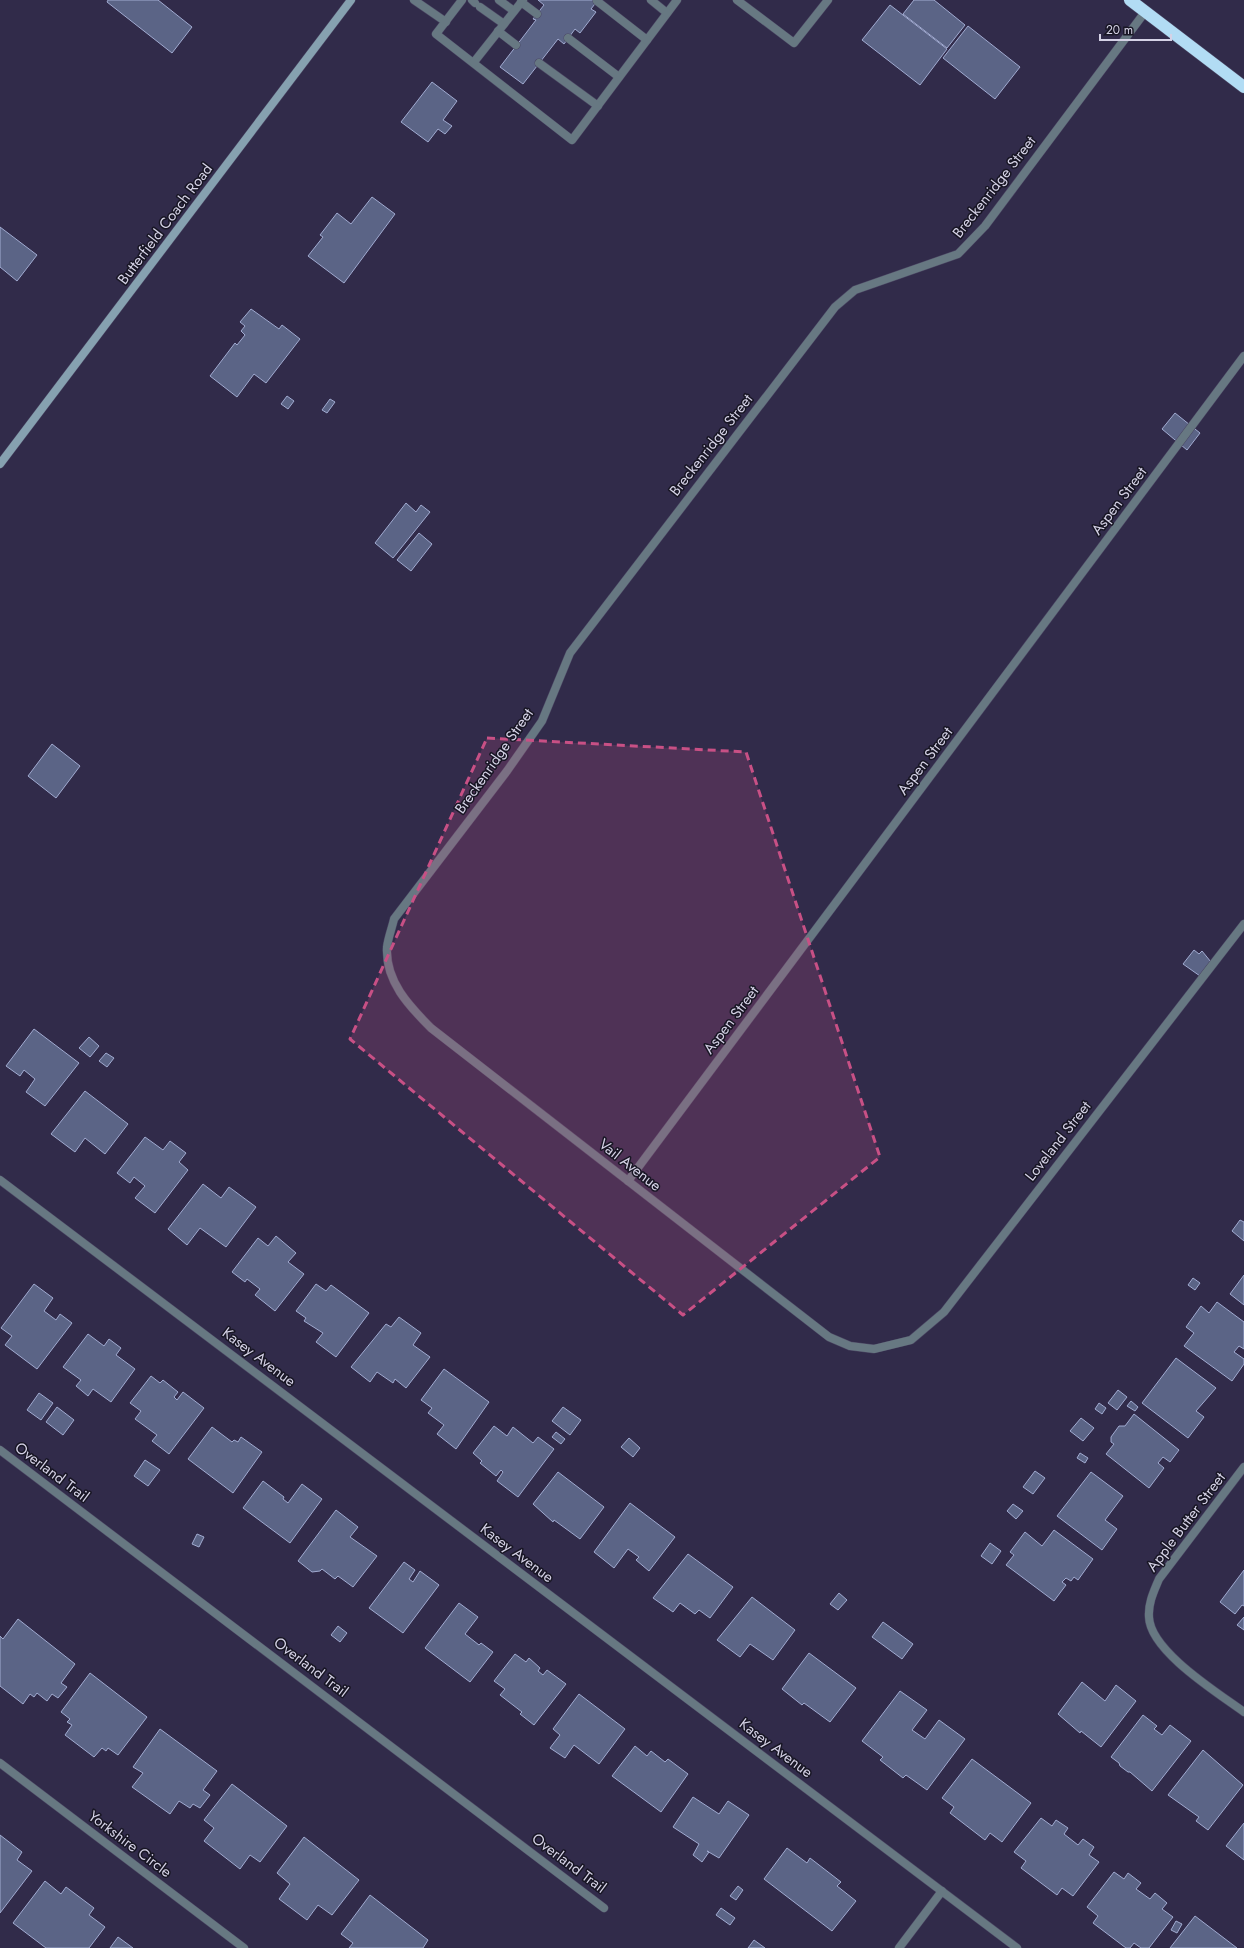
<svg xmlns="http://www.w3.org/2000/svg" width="1244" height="1948" font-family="Jost,sans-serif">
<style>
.building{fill:#5b6486;stroke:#a1abd1}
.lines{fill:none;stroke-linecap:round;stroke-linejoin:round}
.lane-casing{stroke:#4b4663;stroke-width:9}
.street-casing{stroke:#4b4663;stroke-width:9}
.secondary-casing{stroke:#4b4663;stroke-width:9}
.highway-casing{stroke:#4b4663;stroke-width:13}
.lane{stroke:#677882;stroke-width:8}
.street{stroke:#677882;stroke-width:8}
.secondary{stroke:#86a1b0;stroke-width:8}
.highway{stroke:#b2dcf4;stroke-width:12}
.marked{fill:#c85085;fill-opacity:0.2;stroke:#c85085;stroke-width:3;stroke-dasharray:8 5;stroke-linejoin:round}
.labels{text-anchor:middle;stroke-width:3;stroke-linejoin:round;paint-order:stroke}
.street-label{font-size:15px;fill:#d5d2e6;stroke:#181624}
</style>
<rect width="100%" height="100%" fill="#312b4a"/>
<g class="building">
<path d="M 108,0 L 158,0 L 192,27 L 172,53 L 107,2 Z"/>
<path d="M 538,0 L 598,0 L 591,9 L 596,12 L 580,33 L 575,29 L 564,44 L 558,39 L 523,84 L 500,67 L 536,20 L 533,19 L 544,5 Z"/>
<path d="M 914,0 L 934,0 L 965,25 L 947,48 L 903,14 Z"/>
<path d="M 890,5 L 947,49 L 920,85 L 862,40 Z"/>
<path d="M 968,26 L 1020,67 L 995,99 L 943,58 Z"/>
<path d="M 432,82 L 457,101 L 443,120 L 452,126 L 445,134 L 438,129 L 428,142 L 401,122 Z"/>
<path d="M 372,197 L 395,214 L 344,283 L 308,256 L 323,237 L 320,235 L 337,213 L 351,224 Z"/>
<path d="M 0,227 L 37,255 L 17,281 L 0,267 Z"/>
<path d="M 251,309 L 279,329 L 282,325 L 300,339 L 266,383 L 254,374 L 237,397 L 210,376 L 235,343 L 237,345 L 245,335 L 241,331 L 245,326 L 240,322 Z"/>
<path d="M 287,396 L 294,401 L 288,409 L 281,404 Z"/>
<path d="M 330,399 L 335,402 L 327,413 L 322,410 Z"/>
<path d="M 1175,413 L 1200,433 L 1187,450 L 1162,429 Z"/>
<path d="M 406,503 L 416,512 L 421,505 L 430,512 L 393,558 L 375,543 Z"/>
<path d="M 419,533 L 432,544 L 411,571 L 397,560 Z"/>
<path d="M 52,744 L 80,766 L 56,798 L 28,776 Z"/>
<path d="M 1194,950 L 1199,954 L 1202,951 L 1211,962 L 1200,976 L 1183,964 Z"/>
<path d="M 34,1029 L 79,1063 L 45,1106 L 26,1092 L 35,1079 L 24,1070 L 20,1076 L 6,1066 Z"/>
<path d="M 89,1037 L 99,1046 L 90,1057 L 79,1048 Z"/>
<path d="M 106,1053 L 114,1058 L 107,1067 L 99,1061 Z"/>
<path d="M 85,1091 L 128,1124 L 105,1154 L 85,1138 L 75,1152 L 51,1134 Z"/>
<path d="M 145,1137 L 163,1150 L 170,1141 L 186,1153 L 179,1162 L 188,1170 L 155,1213 L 135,1198 L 145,1186 L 134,1177 L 130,1183 L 117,1173 Z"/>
<path d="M 203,1184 L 221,1198 L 229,1187 L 256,1207 L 226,1247 L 200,1228 L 187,1245 L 168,1229 Z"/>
<path d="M 1240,1220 L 1244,1222 L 1244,1241 L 1232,1231 Z"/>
<path d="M 276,1236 L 296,1253 L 288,1262 L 304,1274 L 275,1311 L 255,1295 L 260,1289 L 247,1279 L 245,1282 L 232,1272 L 258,1238 L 268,1246 Z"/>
<path d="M 1244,1275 L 1244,1305 L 1230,1294 Z"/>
<path d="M 1193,1278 L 1200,1283 L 1195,1290 L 1188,1285 Z"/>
<path d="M 34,1284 L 53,1298 L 44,1311 L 56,1320 L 60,1314 L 72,1323 L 37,1369 L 5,1345 L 12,1336 L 1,1328 Z"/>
<path d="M 316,1284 L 326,1291 L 331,1285 L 369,1313 L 336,1357 L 316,1342 L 323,1333 L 304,1321 L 306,1318 L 296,1311 Z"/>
<path d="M 1217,1302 L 1244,1322 L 1244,1349 L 1239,1346 L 1234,1352 L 1244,1359 L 1244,1364 L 1232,1381 L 1184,1346 L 1194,1333 L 1186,1327 L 1201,1306 L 1209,1313 Z"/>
<path d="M 399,1317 L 421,1333 L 413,1345 L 430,1357 L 406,1388 L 395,1379 L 393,1383 L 377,1372 L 370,1382 L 351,1367 L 386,1324 L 391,1327 Z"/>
<path d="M 88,1334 L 104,1346 L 109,1339 L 121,1348 L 116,1355 L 135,1369 L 111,1402 L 93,1389 L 88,1396 L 76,1386 L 81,1380 L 63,1367 Z"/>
<path d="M 1176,1358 L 1216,1388 L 1196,1411 L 1204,1417 L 1188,1438 L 1142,1403 Z"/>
<path d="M 444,1369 L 489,1402 L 456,1449 L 437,1434 L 444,1425 L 428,1413 L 432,1408 L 421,1400 Z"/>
<path d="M 151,1376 L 160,1383 L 163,1380 L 178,1392 L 174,1397 L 177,1400 L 183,1392 L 204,1408 L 169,1454 L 152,1441 L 157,1435 L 135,1419 L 141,1411 L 130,1403 Z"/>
<path d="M 1118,1390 L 1127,1397 L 1117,1410 L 1108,1403 Z"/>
<path d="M 39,1393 L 53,1403 L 41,1420 L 27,1410 Z"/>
<path d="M 1131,1401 L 1138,1407 L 1135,1411 L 1127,1406 Z"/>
<path d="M 1099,1403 L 1106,1408 L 1102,1414 L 1095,1409 Z"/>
<path d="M 57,1407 L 74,1420 L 63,1435 L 46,1422 Z"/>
<path d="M 563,1407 L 581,1420 L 570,1435 L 552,1421 Z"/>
<path d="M 1134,1414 L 1179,1450 L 1170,1462 L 1163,1457 L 1158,1463 L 1164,1468 L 1149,1488 L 1106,1454 L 1114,1444 L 1111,1442 L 1111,1437 L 1119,1426 L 1125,1426 Z"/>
<path d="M 1081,1418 L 1094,1428 L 1083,1441 L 1070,1431 Z"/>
<path d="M 494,1426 L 507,1436 L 513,1427 L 533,1443 L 538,1437 L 554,1449 L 518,1497 L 497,1481 L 503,1472 L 501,1470 L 496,1476 L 480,1463 L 482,1461 L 473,1453 Z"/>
<path d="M 212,1427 L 232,1442 L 234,1440 L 238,1442 L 241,1437 L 262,1452 L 233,1493 L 188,1459 Z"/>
<path d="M 556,1432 L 565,1439 L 561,1444 L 552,1437 Z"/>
<path d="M 629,1438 L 640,1448 L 633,1457 L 621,1447 Z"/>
<path d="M 1080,1453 L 1088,1458 L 1085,1463 L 1077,1458 Z"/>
<path d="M 145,1460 L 160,1470 L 148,1486 L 134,1476 Z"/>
<path d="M 1035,1471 L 1045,1478 L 1033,1494 L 1023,1487 Z"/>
<path d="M 558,1472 L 604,1507 L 580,1539 L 554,1520 L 553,1522 L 533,1504 Z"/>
<path d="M 1091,1472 L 1123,1496 L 1105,1520 L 1117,1529 L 1102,1550 L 1057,1516 Z"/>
<path d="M 263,1481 L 284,1497 L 283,1499 L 288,1503 L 302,1484 L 322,1499 L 290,1543 L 243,1508 Z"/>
<path d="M 630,1503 L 675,1537 L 649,1571 L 636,1560 L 639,1557 L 628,1549 L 614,1568 L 594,1552 Z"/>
<path d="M 1013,1504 L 1023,1511 L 1016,1519 L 1007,1511 Z"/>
<path d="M 336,1510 L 358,1527 L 350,1537 L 377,1556 L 353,1587 L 338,1576 L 335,1579 L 322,1569 L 320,1571 L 312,1572 L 298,1561 Z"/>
<path d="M 1054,1530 L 1093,1559 L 1078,1580 L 1074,1577 L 1071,1581 L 1066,1578 L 1062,1582 L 1066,1585 L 1054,1601 L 1006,1565 L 1014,1555 L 1010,1552 L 1025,1532 L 1042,1546 Z"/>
<path d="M 197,1534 L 204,1537 L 199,1547 L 192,1544 Z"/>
<path d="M 990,1543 L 1001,1551 L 992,1564 L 981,1556 Z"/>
<path d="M 688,1554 L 733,1587 L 710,1618 L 699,1610 L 695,1614 L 680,1603 L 673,1612 L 653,1598 Z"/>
<path d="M 404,1562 L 415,1570 L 409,1579 L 413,1582 L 420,1571 L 439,1585 L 403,1633 L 369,1608 Z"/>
<path d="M 1244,1570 L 1244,1606 L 1242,1605 L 1235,1614 L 1220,1602 Z"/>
<path d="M 839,1593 L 847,1600 L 838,1610 L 830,1604 Z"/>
<path d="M 752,1597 L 795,1630 L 773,1660 L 750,1644 L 740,1657 L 717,1640 Z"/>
<path d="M 459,1603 L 478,1617 L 465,1634 L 479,1645 L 481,1643 L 493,1652 L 470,1682 L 425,1648 Z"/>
<path d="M 1244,1617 L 1244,1630 L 1237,1625 Z"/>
<path d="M 18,1619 L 75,1664 L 61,1683 L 67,1687 L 58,1698 L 52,1694 L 47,1701 L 37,1693 L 34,1697 L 30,1694 L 23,1704 L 0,1686 L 0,1636 L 3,1639 Z"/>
<path d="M 883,1622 L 913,1644 L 902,1659 L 872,1637 Z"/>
<path d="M 338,1626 L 347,1633 L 340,1642 L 331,1635 Z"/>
<path d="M 809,1653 L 856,1688 L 830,1722 L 804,1703 L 802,1705 L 782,1689 Z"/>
<path d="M 515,1654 L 526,1662 L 529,1658 L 540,1668 L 538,1671 L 543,1675 L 547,1670 L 566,1684 L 534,1725 L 520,1714 L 522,1712 L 500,1695 L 505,1689 L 494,1681 Z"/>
<path d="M 90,1673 L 147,1717 L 118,1755 L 108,1748 L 106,1751 L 102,1748 L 94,1757 L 65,1735 L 72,1725 L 67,1722 L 70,1719 L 61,1712 Z"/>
<path d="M 1082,1682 L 1105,1701 L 1116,1685 L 1136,1701 L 1101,1747 L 1081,1731 L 1080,1733 L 1058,1714 Z"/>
<path d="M 900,1691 L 927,1710 L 912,1730 L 925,1739 L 939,1720 L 965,1739 L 927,1790 L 906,1775 L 903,1778 L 880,1760 L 883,1757 L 862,1741 Z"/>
<path d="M 579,1694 L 625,1729 L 599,1764 L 574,1745 L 565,1758 L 550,1748 L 560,1735 L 553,1729 Z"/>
<path d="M 1143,1715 L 1157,1726 L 1154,1729 L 1162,1735 L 1170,1725 L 1191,1741 L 1152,1791 L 1130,1772 L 1128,1772 L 1120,1766 L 1119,1763 L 1111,1757 Z"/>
<path d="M 160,1729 L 217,1771 L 203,1790 L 210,1795 L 200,1808 L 193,1804 L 190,1808 L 179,1801 L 170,1814 L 132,1787 L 143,1773 L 133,1767 Z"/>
<path d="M 635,1746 L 647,1756 L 651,1751 L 665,1762 L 668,1759 L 688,1774 L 661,1812 L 612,1776 Z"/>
<path d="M 1203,1750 L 1243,1785 L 1208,1830 L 1196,1821 L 1199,1817 L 1168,1795 Z"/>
<path d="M 972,1759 L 1031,1803 L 1002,1842 L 990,1833 L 985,1840 L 950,1813 L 954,1807 L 942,1798 Z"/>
<path d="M 232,1784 L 287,1826 L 260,1862 L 250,1855 L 240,1869 L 204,1841 L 214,1828 L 204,1820 Z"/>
<path d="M 693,1797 L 719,1814 L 728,1801 L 749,1815 L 719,1858 L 707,1851 L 709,1852 L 702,1862 L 693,1855 L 699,1844 L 673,1827 Z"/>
<path d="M 1041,1818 L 1052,1826 L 1056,1820 L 1068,1828 L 1064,1834 L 1078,1845 L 1083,1839 L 1094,1847 L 1089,1855 L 1099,1862 L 1073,1896 L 1062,1888 L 1057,1895 L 1021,1868 L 1026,1861 L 1014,1852 Z"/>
<path d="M 1244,1823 L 1244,1860 L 1226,1846 Z"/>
<path d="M 0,1835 L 22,1852 L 17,1860 L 32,1871 L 0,1913 Z"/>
<path d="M 304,1837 L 359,1880 L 332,1915 L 318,1905 L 307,1920 L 279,1899 L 290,1884 L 277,1873 Z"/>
<path d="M 787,1848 L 807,1863 L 810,1858 L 841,1882 L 837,1886 L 856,1901 L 832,1931 L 764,1879 Z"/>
<path d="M 1114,1872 L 1124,1879 L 1128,1873 L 1141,1883 L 1136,1889 L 1150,1899 L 1155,1893 L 1167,1903 L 1162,1909 L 1173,1917 L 1149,1948 L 1141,1948 L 1134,1943 L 1130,1948 L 1126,1948 L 1093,1923 L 1098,1916 L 1087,1907 Z"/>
<path d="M 45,1881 L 61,1894 L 66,1887 L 94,1908 L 89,1915 L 105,1927 L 89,1948 L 46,1948 L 13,1923 Z"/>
<path d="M 738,1886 L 743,1890 L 736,1900 L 730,1896 Z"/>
<path d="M 370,1895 L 428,1940 L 423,1948 L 349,1948 L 353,1943 L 341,1934 Z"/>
<path d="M 721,1908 L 735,1918 L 730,1925 L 716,1915 Z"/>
<path d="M 1195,1916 L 1237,1948 L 1170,1948 Z"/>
<path d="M 1176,1921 L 1182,1924 L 1177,1933 L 1171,1930 Z"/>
<path d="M 118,1937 L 133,1948 L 110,1948 Z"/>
<path d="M 754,1940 L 765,1948 L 748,1948 Z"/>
</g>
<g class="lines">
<defs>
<g id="lane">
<path d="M 414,0 L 446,22"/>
<path d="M 462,0 L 436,34 L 572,140 L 677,0"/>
<path d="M 472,0 L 475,3"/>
<path d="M 499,0 L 514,11"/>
<path d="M 651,0 L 667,13"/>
<path d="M 737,0 L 794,43 L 828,0"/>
<path d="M 597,1 L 647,40"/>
<path d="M 521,2 L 537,14"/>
<path d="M 480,7 L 504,24"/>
<path d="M 498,31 L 516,45"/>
<path d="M 568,38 L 619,77"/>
<path d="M 474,62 L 523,0"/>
<path d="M 539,63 L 598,106"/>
</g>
<g id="street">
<path d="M 1145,12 L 985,226 L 958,254 L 855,290 L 835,307 L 570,653 L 542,721 L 507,771 L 394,919 C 392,928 388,938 387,947 C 385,981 409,1006 431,1028 L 829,1337 L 850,1346 L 874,1349 L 911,1340 L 944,1312 L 1244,924"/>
<path d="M 0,1180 L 1017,1948"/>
<path d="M 628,1181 L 1244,356"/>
<path d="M 0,1450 L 604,1908"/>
<path d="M 1244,1467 L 1159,1579 C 1154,1591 1148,1603 1149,1617 C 1150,1651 1218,1693 1244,1712"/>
<path d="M 0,1763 L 244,1948"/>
<path d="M 899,1948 L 942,1891"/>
</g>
<path id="secondary" d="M 0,464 L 351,0"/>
<path id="highway" d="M 1130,0 L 1244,87"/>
</defs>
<use href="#lane" class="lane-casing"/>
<use href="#street" class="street-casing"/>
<use href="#secondary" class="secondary-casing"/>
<use href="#highway" class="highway-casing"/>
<use href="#lane" class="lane"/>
<use href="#street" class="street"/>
<use href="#secondary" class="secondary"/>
<use href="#highway" class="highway"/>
</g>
<path class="marked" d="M 487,738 L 746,752 L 880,1157 L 683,1315 L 350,1039 Z"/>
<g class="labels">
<g class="street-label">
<text transform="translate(994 187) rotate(-52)" y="5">Breckenridge Street</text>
<text transform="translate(165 224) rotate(-53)" y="5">Butterfield Coach Road</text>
<text transform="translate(711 445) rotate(-52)" y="5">Breckenridge Street</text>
<text transform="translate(1119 501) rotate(-53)" y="5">Aspen Street</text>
<text transform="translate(494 761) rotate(-55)" y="5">Breckenridge Street</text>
<text transform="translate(925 761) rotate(-53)" y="5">Aspen Street</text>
<text transform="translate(731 1020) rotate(-53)" y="5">Aspen Street</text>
<text transform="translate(1058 1141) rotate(-52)" y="5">Loveland Street</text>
<text transform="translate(630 1165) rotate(38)" y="5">Vail Avenue</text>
<text transform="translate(259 1357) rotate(37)" y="5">Kasey Avenue</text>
<text transform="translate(52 1472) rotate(37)" y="5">Overland Trail</text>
<text transform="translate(1186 1522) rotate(-53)" y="5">Apple Butter Street</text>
<text transform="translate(517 1553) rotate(37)" y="5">Kasey Avenue</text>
<text transform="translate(311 1667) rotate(37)" y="5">Overland Trail</text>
<text transform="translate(776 1748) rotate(37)" y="5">Kasey Avenue</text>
<text transform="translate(130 1844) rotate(37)" y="5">Yorkshire Circle</text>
<text transform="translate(569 1863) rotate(37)" y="5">Overland Trail</text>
</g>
</g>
<path d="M1100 34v6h71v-6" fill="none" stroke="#d5d2e6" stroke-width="2"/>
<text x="1106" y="34" font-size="12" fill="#d5d2e6" stroke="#181624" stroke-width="3" paint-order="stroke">20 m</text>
</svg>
